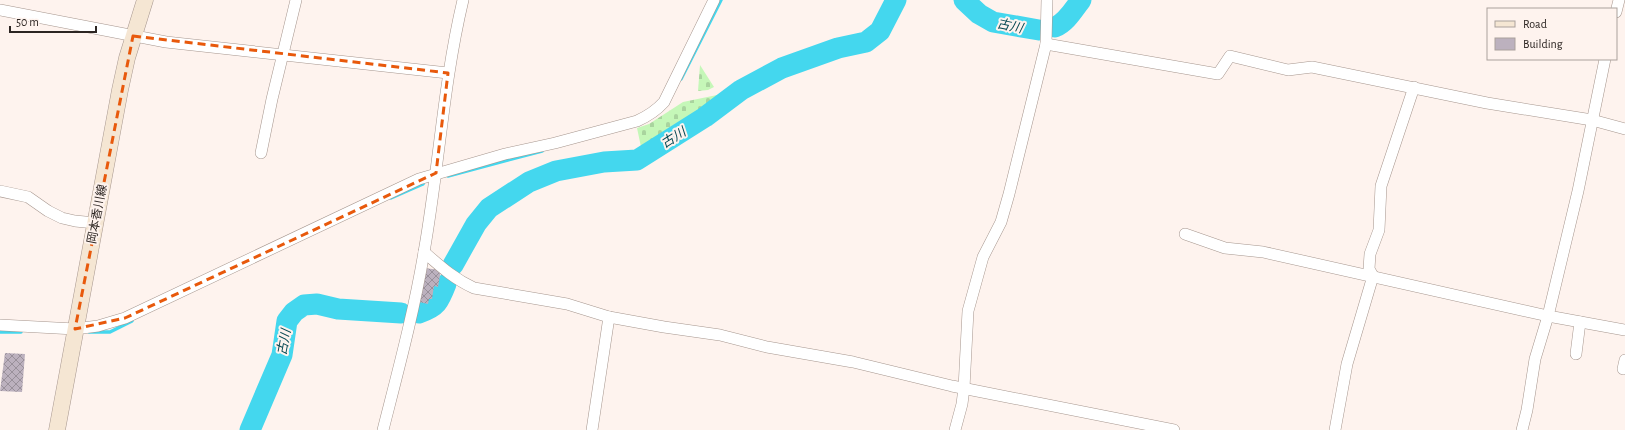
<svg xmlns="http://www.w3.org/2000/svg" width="1625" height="430" font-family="'Alegreya Sans','Noto Sans JP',sans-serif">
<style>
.cemetery{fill:url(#cemetery-stones)}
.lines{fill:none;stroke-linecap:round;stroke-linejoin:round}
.stream{stroke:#44d7ee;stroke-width:3.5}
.river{stroke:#44d7ee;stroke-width:21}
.building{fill:url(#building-cross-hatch)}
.minor-casing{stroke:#a6968e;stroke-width:12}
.secondary-casing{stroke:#a6968e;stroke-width:17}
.minor{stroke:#fff;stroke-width:11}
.secondary{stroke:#f5e6d3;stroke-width:16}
.marked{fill:none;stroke:#e8590c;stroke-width:3;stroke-dasharray:8 5;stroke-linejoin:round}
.labels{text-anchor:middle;stroke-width:4;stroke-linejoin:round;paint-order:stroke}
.street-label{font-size:12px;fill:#2c2522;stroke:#fef3ee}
.water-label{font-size:13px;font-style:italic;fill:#064852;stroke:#fef3ee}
</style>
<defs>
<pattern id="cemetery-stones" width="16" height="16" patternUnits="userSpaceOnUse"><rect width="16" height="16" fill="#c5f7b8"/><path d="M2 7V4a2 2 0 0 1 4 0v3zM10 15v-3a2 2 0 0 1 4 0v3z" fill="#a9d49e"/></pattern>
<pattern id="building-cross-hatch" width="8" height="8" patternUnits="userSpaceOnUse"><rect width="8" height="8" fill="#bcb1be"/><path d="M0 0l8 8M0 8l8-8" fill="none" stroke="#99909a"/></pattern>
</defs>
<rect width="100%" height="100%" fill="#fef3ee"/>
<g class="cemetery">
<path d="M 700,65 L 714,87 L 708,90 L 698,91 Z"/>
<path d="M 717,95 L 718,100 L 644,151 L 637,152 L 641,147 L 637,128 L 649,124 L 683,102 Z"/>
</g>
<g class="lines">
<g class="stream">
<path d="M 681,79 L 721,0"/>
<path d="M 448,176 L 542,151"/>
<path d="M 391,198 L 423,184"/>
<path d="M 0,332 L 21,332"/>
<path d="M 89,332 L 110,332 L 132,321"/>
</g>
<g class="river">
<path d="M 964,0 L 979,14 L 993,22 L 1039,30"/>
<path d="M 1055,27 C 1066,23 1074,9 1081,0"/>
<path d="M 453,265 L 476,224 L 489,208 L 529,182 L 556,171 L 604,162 L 637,160 L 705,117 L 741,90 L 782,68 L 838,48 L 866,42 L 880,31 L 896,0"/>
<path d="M 419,313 C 437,307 439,302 446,284"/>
<path d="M 250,430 L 282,355 L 287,321 L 294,312 L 304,305 L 317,304 L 338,309 L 401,313"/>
</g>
</g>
<g class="building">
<path d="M 424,268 L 441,270 L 438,287 L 434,286 L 432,299 L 429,299 L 428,304 L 419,302 Z"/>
<path d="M 5,353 L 25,354 L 22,392 L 0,391 Z"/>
</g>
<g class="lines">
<defs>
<g id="minor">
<path d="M 0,10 L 166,42 L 448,73"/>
<path d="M 1616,12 L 1619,0"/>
<path d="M 1046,44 L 1218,74 L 1230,56 L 1288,70 L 1312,67 L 1487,103 L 1592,120 L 1625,129"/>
<path d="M 261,153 L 272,99 L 296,0"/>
<path d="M 0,191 L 28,197 L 48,211 L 62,218 L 75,221 L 95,223"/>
<path d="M 1185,234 L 1225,248 L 1263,252 L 1548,316 L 1625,330"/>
<path d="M 424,252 C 440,266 454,279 474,288 L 567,304 L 609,317 L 664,327 L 720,335 L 767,347 L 853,362 L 952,386 L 1174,430"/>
<path d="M 0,325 L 75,329 L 98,326 L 125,318 L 419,179 L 505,154 L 555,143 L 637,121 C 648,116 656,111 664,102 L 714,0"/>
<path d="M 1576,354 L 1580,322"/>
<path d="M 1623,369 L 1625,360"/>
<path d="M 383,430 C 398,371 414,312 424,252 C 439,168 443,84 463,0"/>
<path d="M 592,430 L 609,317"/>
<path d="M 955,430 L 962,404 L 964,388 L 968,311 L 983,257 L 1001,222 L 1009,194 L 1046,44 L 1047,0"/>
<path d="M 1335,430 L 1347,364 L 1373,276 L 1369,269 L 1370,254 L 1379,230 L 1381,186 L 1414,87"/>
<path d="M 1522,430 L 1527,410 L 1535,359 L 1548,316 L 1578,191 L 1605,59"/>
</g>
<path id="secondary" d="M 57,430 L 120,90 L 127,58 L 145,0"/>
</defs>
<use href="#minor" class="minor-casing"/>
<use href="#secondary" class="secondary-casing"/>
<use href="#minor" class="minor"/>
<use href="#secondary" class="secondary"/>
</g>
<path class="marked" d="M 133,36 L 448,73 L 436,173 L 125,318 L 75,329 Z"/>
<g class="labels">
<g class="street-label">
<text transform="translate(97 214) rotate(-79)" y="4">岡本香川線</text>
</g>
<g class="water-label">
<text transform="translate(1010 25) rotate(12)" y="5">古川</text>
<text transform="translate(673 137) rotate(-32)" y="5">古川</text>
<text transform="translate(283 342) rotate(-79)" y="5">古川</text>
</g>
</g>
<rect x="1487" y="8" width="130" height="52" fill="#fef3ee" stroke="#aaa19c"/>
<rect x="1495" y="21" width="20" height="6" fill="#f5e6d3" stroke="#aaa19c"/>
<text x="1523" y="28" font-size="12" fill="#2c2522">Road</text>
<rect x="1495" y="38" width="20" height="12" fill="#bcb1be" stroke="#aaa19c"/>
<text x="1523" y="48" font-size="12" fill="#2c2522">Building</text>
<path d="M10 26v6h86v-6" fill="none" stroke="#2c2522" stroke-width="2"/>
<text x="16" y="26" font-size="12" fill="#2c2522" stroke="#fef3ee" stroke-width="3" paint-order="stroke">50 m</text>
</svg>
